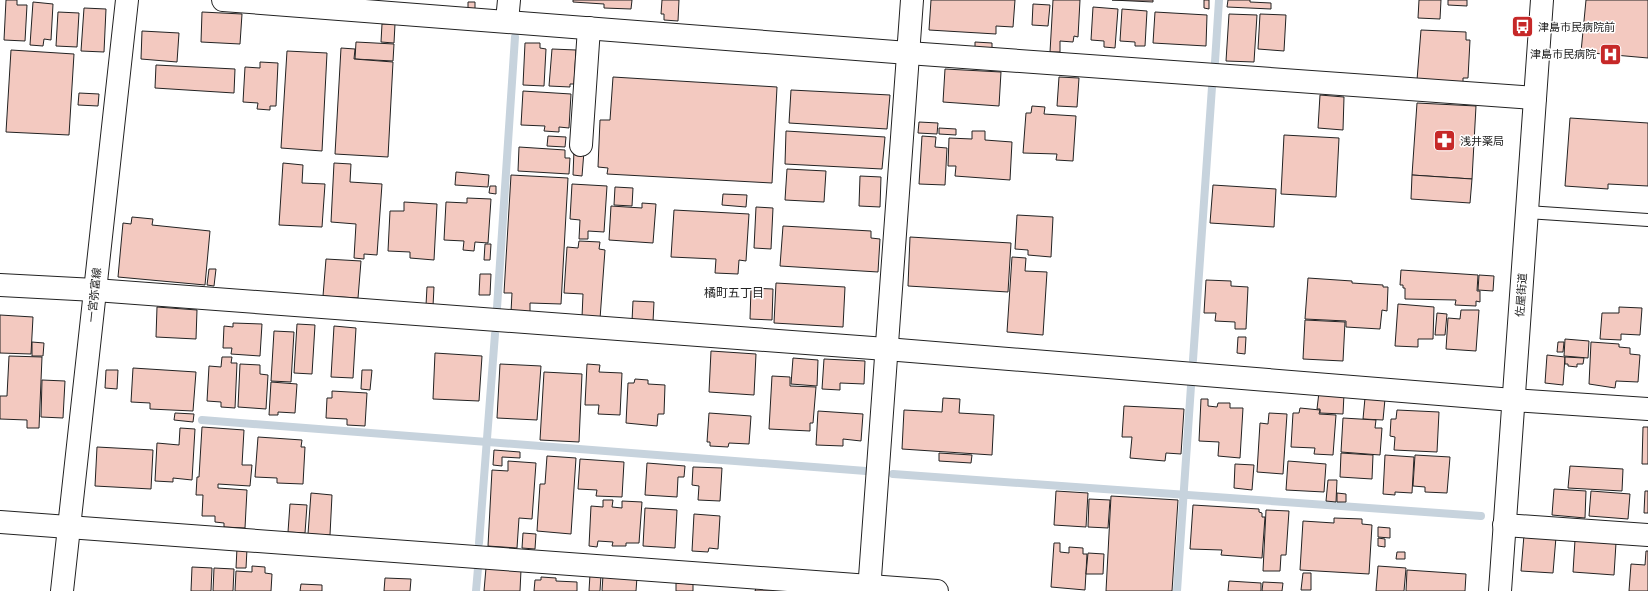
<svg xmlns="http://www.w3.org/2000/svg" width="1648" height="591" font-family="'Sofia Sans Condensed','Noto Sans JP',sans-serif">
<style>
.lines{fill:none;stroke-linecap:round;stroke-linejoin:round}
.stream{stroke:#c7d3dd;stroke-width:8}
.building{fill:#f3c9c0;stroke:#222}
.service-casing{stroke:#222;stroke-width:14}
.minor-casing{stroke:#222;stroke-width:24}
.tertiary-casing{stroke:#222;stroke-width:24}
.secondary-casing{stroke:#222;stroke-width:24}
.service{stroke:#fff;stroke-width:12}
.minor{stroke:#fff;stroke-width:22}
.tertiary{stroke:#fff;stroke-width:22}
.secondary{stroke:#fff;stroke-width:22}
.labels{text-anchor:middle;stroke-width:3;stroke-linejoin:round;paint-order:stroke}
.poi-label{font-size:11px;fill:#222;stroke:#fff;text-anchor:start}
.street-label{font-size:11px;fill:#222;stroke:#fff}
.neighbourhood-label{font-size:12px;fill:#222;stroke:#fff}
</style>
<rect width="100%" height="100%" fill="#fff"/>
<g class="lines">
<g class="stream">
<path d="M 1215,62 L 1219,0"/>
<path d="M 497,308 L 515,37"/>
<path d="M 1193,360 L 1212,87"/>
<path d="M 202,420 L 866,471"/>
<path d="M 893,474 L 1481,516"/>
<path d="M 479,543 L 495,334"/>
<path d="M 476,591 L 478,568"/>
<path d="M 1177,591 L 1191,386"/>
</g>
</g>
<g class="building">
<path d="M 6,0 L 17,0 L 17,5 L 27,5 L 25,41 L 4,40 Z"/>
<path d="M 573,0 L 632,0 L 631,9 L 604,8 L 604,4 L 573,2 Z"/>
<path d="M 662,0 L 679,0 L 678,21 L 664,20 L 664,14 L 661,14 Z"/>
<path d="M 931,0 L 1015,0 L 1013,27 L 996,26 L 996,34 L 929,30 Z"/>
<path d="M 1053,0 L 1080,0 L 1078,37 L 1074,36 L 1073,42 L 1060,41 L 1060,52 L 1050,52 Z"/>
<path d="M 1112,0 L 1153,0 L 1153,2 Z"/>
<path d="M 1204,0 L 1209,0 L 1209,9 L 1204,8 Z"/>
<path d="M 1228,0 L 1250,0 L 1250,2 L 1271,3 L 1271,9 L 1227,7 Z"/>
<path d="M 1419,0 L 1441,0 L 1440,19 L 1418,18 Z"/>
<path d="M 1448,0 L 1467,0 L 1467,6 L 1448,5 Z"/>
<path d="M 1586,0 L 1648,0 L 1648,58 L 1581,52 Z"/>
<path d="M 33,2 L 53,4 L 51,40 L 44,39 L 43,46 L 30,45 Z"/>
<path d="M 468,2 L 475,2 L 475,10 L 468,9 Z"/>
<path d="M 1033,4 L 1050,5 L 1048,26 L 1032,25 Z"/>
<path d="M 1093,7 L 1118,9 L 1115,48 L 1104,47 L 1104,41 L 1091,40 Z"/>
<path d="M 84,8 L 106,9 L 104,52 L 81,51 Z"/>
<path d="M 1122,9 L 1147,11 L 1145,46 L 1135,46 L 1135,42 L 1120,41 Z"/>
<path d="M 58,12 L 79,13 L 77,47 L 56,46 Z"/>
<path d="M 202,12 L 242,14 L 240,44 L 201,42 Z"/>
<path d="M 1155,12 L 1207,15 L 1206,46 L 1153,43 Z"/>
<path d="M 1229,14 L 1257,15 L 1254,62 L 1226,61 Z"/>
<path d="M 1260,14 L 1286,15 L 1284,51 L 1258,49 Z"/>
<path d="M 382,24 L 395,24 L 394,43 L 381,42 Z"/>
<path d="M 1421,30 L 1466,32 L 1466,40 L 1470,40 L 1468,78 L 1463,78 L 1463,83 L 1417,80 Z"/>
<path d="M 142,31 L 179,33 L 177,62 L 141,59 Z"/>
<path d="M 356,42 L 394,44 L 393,61 L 355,59 Z"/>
<path d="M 975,42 L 992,43 L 992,49 L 975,49 Z"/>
<path d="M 525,43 L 540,43 L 540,48 L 546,49 L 544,86 L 523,85 Z"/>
<path d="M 341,48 L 355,49 L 354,59 L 393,62 L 388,157 L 335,154 Z"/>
<path d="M 552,49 L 576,50 L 574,84 L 570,84 L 570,87 L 549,86 Z"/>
<path d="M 11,50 L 74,54 L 69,135 L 6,132 Z"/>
<path d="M 287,51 L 327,53 L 322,151 L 281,148 Z"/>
<path d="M 260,62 L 278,63 L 276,106 L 270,106 L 270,110 L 257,109 L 258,103 L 243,102 L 245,67 L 260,68 Z"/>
<path d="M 156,65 L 235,69 L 234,93 L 155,88 Z"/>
<path d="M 945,69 L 1001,72 L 999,106 L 943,102 Z"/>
<path d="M 613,77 L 777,87 L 772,183 L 607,174 L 608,168 L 598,167 L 600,120 L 610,120 Z"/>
<path d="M 1059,77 L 1079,78 L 1077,107 L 1057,106 Z"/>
<path d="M 791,90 L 890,95 L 887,129 L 789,123 Z"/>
<path d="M 523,91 L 571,94 L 569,128 L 559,127 L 559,132 L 544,131 L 545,126 L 521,125 Z"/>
<path d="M 79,93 L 99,94 L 98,106 L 78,105 Z"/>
<path d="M 1320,95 L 1344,97 L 1343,130 L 1318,128 Z"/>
<path d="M 1417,103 L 1476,106 L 1472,179 L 1412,175 Z"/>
<path d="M 1032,106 L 1045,107 L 1044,114 L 1076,116 L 1073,161 L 1056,160 L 1057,154 L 1023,153 L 1026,113 L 1031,113 Z"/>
<path d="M 1570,118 L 1648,123 L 1648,186 L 1608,184 L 1608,189 L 1565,186 Z"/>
<path d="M 919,122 L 938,123 L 937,134 L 918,133 Z"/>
<path d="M 939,128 L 956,129 L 956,135 L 939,134 Z"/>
<path d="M 786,131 L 885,137 L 882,169 L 785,164 Z"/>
<path d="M 972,131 L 985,131 L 985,140 L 1012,142 L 1010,180 L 955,176 L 956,166 L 948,166 L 949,138 L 972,139 Z"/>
<path d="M 1284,135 L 1339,138 L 1336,197 L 1281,194 Z"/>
<path d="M 548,136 L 566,137 L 565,147 L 547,146 Z"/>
<path d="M 922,136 L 936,137 L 935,147 L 947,148 L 945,185 L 919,184 Z"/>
<path d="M 519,147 L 565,150 L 565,158 L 570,158 L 569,174 L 518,171 Z"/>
<path d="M 574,150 L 584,151 L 582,176 L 573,175 Z"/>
<path d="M 283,163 L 303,165 L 302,183 L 325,184 L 322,227 L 279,225 Z"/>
<path d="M 334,163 L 351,164 L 350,182 L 382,184 L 377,255 L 364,254 L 364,259 L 354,258 L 356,224 L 331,222 Z"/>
<path d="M 787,169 L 826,171 L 824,202 L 785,200 Z"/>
<path d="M 456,172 L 489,175 L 488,187 L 455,185 Z"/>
<path d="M 511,175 L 568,178 L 561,304 L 530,303 L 530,313 L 511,312 L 512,293 L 504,293 Z"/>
<path d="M 1412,175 L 1472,179 L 1470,203 L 1411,199 Z"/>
<path d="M 860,176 L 881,177 L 880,207 L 859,206 Z"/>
<path d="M 572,184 L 607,186 L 604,232 L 588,231 L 588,239 L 579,239 L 580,220 L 570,219 Z"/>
<path d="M 1213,185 L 1276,189 L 1274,227 L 1210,223 Z"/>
<path d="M 490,186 L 496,186 L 496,194 L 489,193 Z"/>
<path d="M 615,187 L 633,188 L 632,206 L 614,205 Z"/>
<path d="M 723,194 L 747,195 L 746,207 L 722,205 Z"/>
<path d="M 467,198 L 491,199 L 488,243 L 475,242 L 474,251 L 463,250 L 464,241 L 444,240 L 446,202 L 467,203 Z"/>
<path d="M 404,202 L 437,204 L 434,260 L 410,258 L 410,252 L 388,251 L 390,211 L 404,211 Z"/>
<path d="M 642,203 L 656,204 L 653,243 L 609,240 L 611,206 L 642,208 Z"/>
<path d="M 756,207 L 773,208 L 771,249 L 754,248 Z"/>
<path d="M 674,210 L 749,214 L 746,261 L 739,260 L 738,274 L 715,273 L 716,259 L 671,257 Z"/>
<path d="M 1017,215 L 1053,217 L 1051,257 L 1028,255 L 1028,250 L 1015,249 Z"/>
<path d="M 132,217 L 153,219 L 152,225 L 210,231 L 205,285 L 118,277 L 123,223 L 131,224 Z"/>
<path d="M 783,226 L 871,231 L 871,238 L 880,239 L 878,272 L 780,266 Z"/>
<path d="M 910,237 L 1011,243 L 1008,292 L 908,286 Z"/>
<path d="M 579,241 L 600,242 L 599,249 L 605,250 L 600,319 L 582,317 L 583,294 L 564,293 L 567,247 L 578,248 Z"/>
<path d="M 485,244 L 491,244 L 490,260 L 484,260 Z"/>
<path d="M 1012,257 L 1026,258 L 1025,271 L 1047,272 L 1043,335 L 1007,332 Z"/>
<path d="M 326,259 L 361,261 L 358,298 L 323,296 Z"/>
<path d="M 209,269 L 216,269 L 214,286 L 207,285 Z"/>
<path d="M 1401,270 L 1478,275 L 1477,291 L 1480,291 L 1480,302 L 1476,301 L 1476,306 L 1455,305 L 1456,300 L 1405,299 L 1405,288 L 1403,288 L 1403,285 L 1400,285 Z"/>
<path d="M 480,274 L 491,274 L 490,295 L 479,295 Z"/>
<path d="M 1479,275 L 1494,276 L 1493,291 L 1478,290 Z"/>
<path d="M 1308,278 L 1352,281 L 1352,283 L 1383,285 L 1383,287 L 1388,287 L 1387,311 L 1382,310 L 1380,329 L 1346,327 L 1346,321 L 1305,319 Z"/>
<path d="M 1206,280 L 1231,281 L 1231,286 L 1248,287 L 1246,329 L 1235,329 L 1235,322 L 1215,321 L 1216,313 L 1204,313 Z"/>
<path d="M 776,283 L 845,287 L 843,327 L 774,323 Z"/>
<path d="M 427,287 L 434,287 L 433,306 L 426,305 Z"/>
<path d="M 751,288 L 773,289 L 772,320 L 750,319 Z"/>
<path d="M 633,301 L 654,302 L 653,322 L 632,321 Z"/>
<path d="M 1398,304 L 1434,307 L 1433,339 L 1418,339 L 1418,347 L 1395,346 Z"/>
<path d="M 157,307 L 197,310 L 196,339 L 156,337 Z"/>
<path d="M 1619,307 L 1642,308 L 1640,335 L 1621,334 L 1621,340 L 1600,339 L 1602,313 L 1619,313 Z"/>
<path d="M 1461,310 L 1479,310 L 1476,351 L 1446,349 L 1448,318 L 1460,319 Z"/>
<path d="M 1437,313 L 1447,314 L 1445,335 L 1435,335 Z"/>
<path d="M 0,315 L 33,317 L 31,354 L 0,353 Z"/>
<path d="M 1305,320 L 1345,322 L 1343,361 L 1303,359 Z"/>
<path d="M 233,323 L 262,324 L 260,356 L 231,354 L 232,348 L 223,348 L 224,326 L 233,327 Z"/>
<path d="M 297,324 L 315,325 L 312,374 L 294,373 Z"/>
<path d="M 334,326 L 356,328 L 353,378 L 331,377 Z"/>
<path d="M 274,331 L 294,332 L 291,382 L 271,381 Z"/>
<path d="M 1238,337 L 1246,337 L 1245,354 L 1237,353 Z"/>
<path d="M 1565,339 L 1589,341 L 1588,358 L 1564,356 Z"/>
<path d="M 32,342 L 44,343 L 43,356 L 32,356 Z"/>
<path d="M 1558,342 L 1564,342 L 1563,352 L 1557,352 Z"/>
<path d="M 1591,342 L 1619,344 L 1619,347 L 1630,348 L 1630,354 L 1640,355 L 1638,382 L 1616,381 L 1615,388 L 1589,384 Z"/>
<path d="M 711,351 L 756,354 L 754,395 L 709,392 Z"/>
<path d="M 435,353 L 482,356 L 479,401 L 433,399 Z"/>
<path d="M 1547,355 L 1565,357 L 1563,385 L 1545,383 Z"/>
<path d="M 9,356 L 42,357 L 39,428 L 27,428 L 27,420 L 0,419 L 0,396 L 7,396 Z"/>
<path d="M 222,357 L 232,357 L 231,363 L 237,363 L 235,408 L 221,407 L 221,402 L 207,401 L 209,366 L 221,367 Z"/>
<path d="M 1565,357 L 1584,358 L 1583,364 L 1577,364 L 1577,367 L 1568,366 L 1568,364 L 1565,364 Z"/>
<path d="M 793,358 L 818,360 L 817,386 L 791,384 Z"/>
<path d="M 824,359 L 865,361 L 864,384 L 840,383 L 840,390 L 822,389 Z"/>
<path d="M 240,364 L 260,365 L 260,374 L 268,375 L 266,409 L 238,407 Z"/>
<path d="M 500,364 L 541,366 L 537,420 L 497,418 Z"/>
<path d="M 587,364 L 600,365 L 599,372 L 622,373 L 620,415 L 598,414 L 599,405 L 585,405 Z"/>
<path d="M 133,368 L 196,372 L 193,411 L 150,409 L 150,403 L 131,402 Z"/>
<path d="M 106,370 L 118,370 L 117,389 L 105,388 Z"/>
<path d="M 362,370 L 372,370 L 370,390 L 361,389 Z"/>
<path d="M 544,372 L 582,374 L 579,442 L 540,440 Z"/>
<path d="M 772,376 L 790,377 L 790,386 L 816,387 L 813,423 L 810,423 L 810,431 L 769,429 Z"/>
<path d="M 635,379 L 648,380 L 648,384 L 665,385 L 664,414 L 658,414 L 657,426 L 626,423 L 628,383 L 634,383 Z"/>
<path d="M 42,380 L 65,381 L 63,418 L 41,417 Z"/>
<path d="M 271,382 L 297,384 L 295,413 L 278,412 L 278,415 L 269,415 Z"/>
<path d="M 332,391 L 367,393 L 365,426 L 347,425 L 347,419 L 326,418 L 327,398 L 332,398 Z"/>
<path d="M 1319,392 L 1344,394 L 1343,414 L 1320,413 L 1320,409 L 1317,409 Z"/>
<path d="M 943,398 L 960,399 L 959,413 L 994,415 L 992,455 L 902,449 L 904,410 L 942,412 Z"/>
<path d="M 1365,398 L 1385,399 L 1383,420 L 1363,419 Z"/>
<path d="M 1201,399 L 1208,399 L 1208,406 L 1217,407 L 1218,403 L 1230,403 L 1230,408 L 1243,408 L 1240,458 L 1218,456 L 1219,442 L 1199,441 Z"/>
<path d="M 1124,406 L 1184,409 L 1181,454 L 1166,453 L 1165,461 L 1130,458 L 1132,437 L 1122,437 Z"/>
<path d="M 1300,408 L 1320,410 L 1319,414 L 1336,415 L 1333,455 L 1314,454 L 1315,448 L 1291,447 L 1293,413 L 1299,413 Z"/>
<path d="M 1397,410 L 1439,412 L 1437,452 L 1394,450 L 1395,437 L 1390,436 L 1391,419 L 1396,419 Z"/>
<path d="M 818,411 L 863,414 L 861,441 L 843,439 L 843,446 L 816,445 Z"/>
<path d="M 175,413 L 194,414 L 193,422 L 174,420 Z"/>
<path d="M 709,413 L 751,416 L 749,444 L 729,443 L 728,447 L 710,446 L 710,442 L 707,442 Z"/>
<path d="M 1269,413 L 1287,414 L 1283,474 L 1257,472 L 1260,423 L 1268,424 Z"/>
<path d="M 1343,418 L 1376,420 L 1375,428 L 1382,428 L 1380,455 L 1341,452 Z"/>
<path d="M 202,427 L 244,430 L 242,465 L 252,465 L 250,486 L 218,484 L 218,488 L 247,490 L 245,528 L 224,527 L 224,523 L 215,522 L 215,516 L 202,516 L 203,495 L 196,495 L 197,477 L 199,477 Z"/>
<path d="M 1643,427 L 1648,427 L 1648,464 L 1642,464 Z"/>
<path d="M 180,428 L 195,429 L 192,480 L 173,478 L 173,482 L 155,481 L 157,443 L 179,445 Z"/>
<path d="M 258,437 L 302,440 L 301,447 L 305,447 L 303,484 L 277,483 L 277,478 L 255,477 Z"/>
<path d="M 97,447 L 153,450 L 151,489 L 95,486 Z"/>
<path d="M 494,450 L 520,452 L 520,458 L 502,457 L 502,466 L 493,465 Z"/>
<path d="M 939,453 L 972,455 L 971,463 L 939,461 Z"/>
<path d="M 1341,453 L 1373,455 L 1372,479 L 1340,477 Z"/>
<path d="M 1385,455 L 1414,457 L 1412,493 L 1395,492 L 1395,495 L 1383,494 Z"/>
<path d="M 1415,455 L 1450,457 L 1447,493 L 1425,492 L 1425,487 L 1413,486 Z"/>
<path d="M 547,456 L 576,458 L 571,534 L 537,531 L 540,484 L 545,484 Z"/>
<path d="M 580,459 L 624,462 L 622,497 L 596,496 L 597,490 L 578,489 Z"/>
<path d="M 508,461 L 536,463 L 532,519 L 519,518 L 517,548 L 488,546 L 492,470 L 508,471 Z"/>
<path d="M 1288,461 L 1326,464 L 1324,492 L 1286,490 Z"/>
<path d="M 647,463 L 685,466 L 684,477 L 678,477 L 677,497 L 645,495 Z"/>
<path d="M 1235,464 L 1254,465 L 1252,490 L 1234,488 Z"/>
<path d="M 1570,466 L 1623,469 L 1622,491 L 1568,488 Z"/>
<path d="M 693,467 L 722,468 L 720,501 L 698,500 L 699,486 L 692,485 Z"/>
<path d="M 1328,480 L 1337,480 L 1336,502 L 1326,501 Z"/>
<path d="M 1554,489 L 1586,491 L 1585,518 L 1552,515 Z"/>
<path d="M 1056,491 L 1088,493 L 1086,527 L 1054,525 Z"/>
<path d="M 1591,491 L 1630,494 L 1628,519 L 1589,516 Z"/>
<path d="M 1645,491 L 1648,491 L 1648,513 L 1644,513 Z"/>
<path d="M 311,493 L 332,495 L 330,535 L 308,534 Z"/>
<path d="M 1337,493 L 1346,494 L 1346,502 L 1337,502 Z"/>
<path d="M 1111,496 L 1178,500 L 1172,591 L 1106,591 Z"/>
<path d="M 1089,499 L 1110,500 L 1108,528 L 1088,527 Z"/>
<path d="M 603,500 L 613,500 L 612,507 L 622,508 L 622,501 L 642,502 L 639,543 L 626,543 L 626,546 L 612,546 L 613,542 L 598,541 L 597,547 L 589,546 L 591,506 L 603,507 Z"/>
<path d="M 290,504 L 307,505 L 305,533 L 288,532 Z"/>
<path d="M 1193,505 L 1259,509 L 1259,512 L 1262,513 L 1262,517 L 1265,517 L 1262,558 L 1221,555 L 1222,550 L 1190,549 Z"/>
<path d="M 645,508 L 677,510 L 675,548 L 643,546 Z"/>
<path d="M 1266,510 L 1289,511 L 1286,555 L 1281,555 L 1280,571 L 1263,571 Z"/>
<path d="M 694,514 L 720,516 L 718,549 L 709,548 L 708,552 L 692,551 Z"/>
<path d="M 1334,518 L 1362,519 L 1362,524 L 1372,525 L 1369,574 L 1300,570 L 1303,521 L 1334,523 Z"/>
<path d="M 1378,527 L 1390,528 L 1390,538 L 1378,537 Z"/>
<path d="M 523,533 L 536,534 L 535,549 L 522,548 Z"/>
<path d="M 1524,535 L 1556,537 L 1553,573 L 1521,571 Z"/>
<path d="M 1378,538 L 1385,539 L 1385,547 L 1378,546 Z"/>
<path d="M 1575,540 L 1616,543 L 1614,575 L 1573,572 Z"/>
<path d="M 1054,543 L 1060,543 L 1060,552 L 1069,553 L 1069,547 L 1083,548 L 1083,554 L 1087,554 L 1085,590 L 1051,587 Z"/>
<path d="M 237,548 L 247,549 L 246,568 L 236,568 Z"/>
<path d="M 1646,551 L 1648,551 L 1648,591 L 1629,591 L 1631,564 L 1645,565 Z"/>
<path d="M 1397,552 L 1405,552 L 1405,559 L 1396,559 Z"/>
<path d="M 1088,553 L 1104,554 L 1103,574 L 1086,574 Z"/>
<path d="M 252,566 L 265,567 L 265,573 L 272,574 L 271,591 L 235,591 L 236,571 L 252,572 Z"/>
<path d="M 1378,566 L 1406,568 L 1404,591 L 1376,591 Z"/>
<path d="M 192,567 L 212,568 L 211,591 L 191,591 Z"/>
<path d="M 214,568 L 234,569 L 233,591 L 213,591 Z"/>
<path d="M 486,568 L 521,570 L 520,591 L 484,591 Z"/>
<path d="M 1407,570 L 1466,574 L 1465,591 L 1406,591 Z"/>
<path d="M 1303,573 L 1311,573 L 1311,590 L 1301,590 Z"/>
<path d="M 590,574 L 601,575 L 600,591 L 589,591 Z"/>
<path d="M 603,575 L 637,577 L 636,591 L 602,591 Z"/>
<path d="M 541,577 L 556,578 L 556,581 L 577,582 L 577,591 L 534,591 L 535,580 L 541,580 Z"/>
<path d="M 385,578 L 411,579 L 410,591 L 384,591 Z"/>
<path d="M 1229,581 L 1261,583 L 1261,591 L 1228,591 Z"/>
<path d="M 1263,582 L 1283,583 L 1282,591 L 1262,591 Z"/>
<path d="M 676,583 L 693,584 L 693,591 L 676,591 Z"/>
<path d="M 301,584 L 322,585 L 322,591 L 300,591 Z"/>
<path d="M 756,588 L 786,590 L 786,591 L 755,591 Z"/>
</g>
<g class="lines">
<defs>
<path id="service" d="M 1527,212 L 1648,220"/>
<g id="minor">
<path d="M 223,0 L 908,53 L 1535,98"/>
<path d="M 507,21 L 509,0"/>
<path d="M 581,145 L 589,28"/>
<path d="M 0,285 L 95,290 L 886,349 L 1513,400 L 1648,409"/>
<path d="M 0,522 L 937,591"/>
<path d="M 1504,525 L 1648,535"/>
<path d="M 869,591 L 912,0"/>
</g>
<path id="tertiary" d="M 1500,591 L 1542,0"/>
<path id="secondary" d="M 62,591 L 127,0"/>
</defs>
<use href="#service" class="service-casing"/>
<use href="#minor" class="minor-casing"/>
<use href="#tertiary" class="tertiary-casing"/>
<use href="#secondary" class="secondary-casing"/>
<use href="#service" class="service"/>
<use href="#minor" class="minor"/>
<use href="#tertiary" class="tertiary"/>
<use href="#secondary" class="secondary"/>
</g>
<defs>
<symbol id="bus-square" viewBox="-11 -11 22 22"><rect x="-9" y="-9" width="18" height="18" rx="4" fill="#c62828" stroke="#fff"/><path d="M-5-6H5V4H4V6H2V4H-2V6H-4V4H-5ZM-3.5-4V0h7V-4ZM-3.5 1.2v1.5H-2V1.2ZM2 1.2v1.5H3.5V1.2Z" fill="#fff"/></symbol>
<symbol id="hospital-square" viewBox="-11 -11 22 22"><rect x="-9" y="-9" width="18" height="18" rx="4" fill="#c62828" stroke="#fff"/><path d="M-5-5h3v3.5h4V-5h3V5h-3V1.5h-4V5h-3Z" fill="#fff"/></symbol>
<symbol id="pharmacy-square" viewBox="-11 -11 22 22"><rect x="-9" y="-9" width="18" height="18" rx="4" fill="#c62828" stroke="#fff"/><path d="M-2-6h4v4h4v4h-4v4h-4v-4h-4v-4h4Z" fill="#fff"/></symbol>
</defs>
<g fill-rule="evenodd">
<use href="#bus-square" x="1510" y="14" width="25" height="25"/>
<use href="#hospital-square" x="1598" y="42" width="25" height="25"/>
<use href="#pharmacy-square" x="1432" y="128" width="25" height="25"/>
</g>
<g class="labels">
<g class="poi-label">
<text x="1538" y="31">津島市民病院前</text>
<text x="1596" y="58" text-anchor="end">津島市民病院</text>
<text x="1460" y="145">浅井薬局</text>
</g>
<g class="street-label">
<text transform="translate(94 295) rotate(-84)" y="4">一宮弥富線</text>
<text transform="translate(1521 295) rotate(-86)" y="4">佐屋街道</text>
</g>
<g class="neighbourhood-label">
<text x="734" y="297">橘町五丁目</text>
</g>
</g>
</svg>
